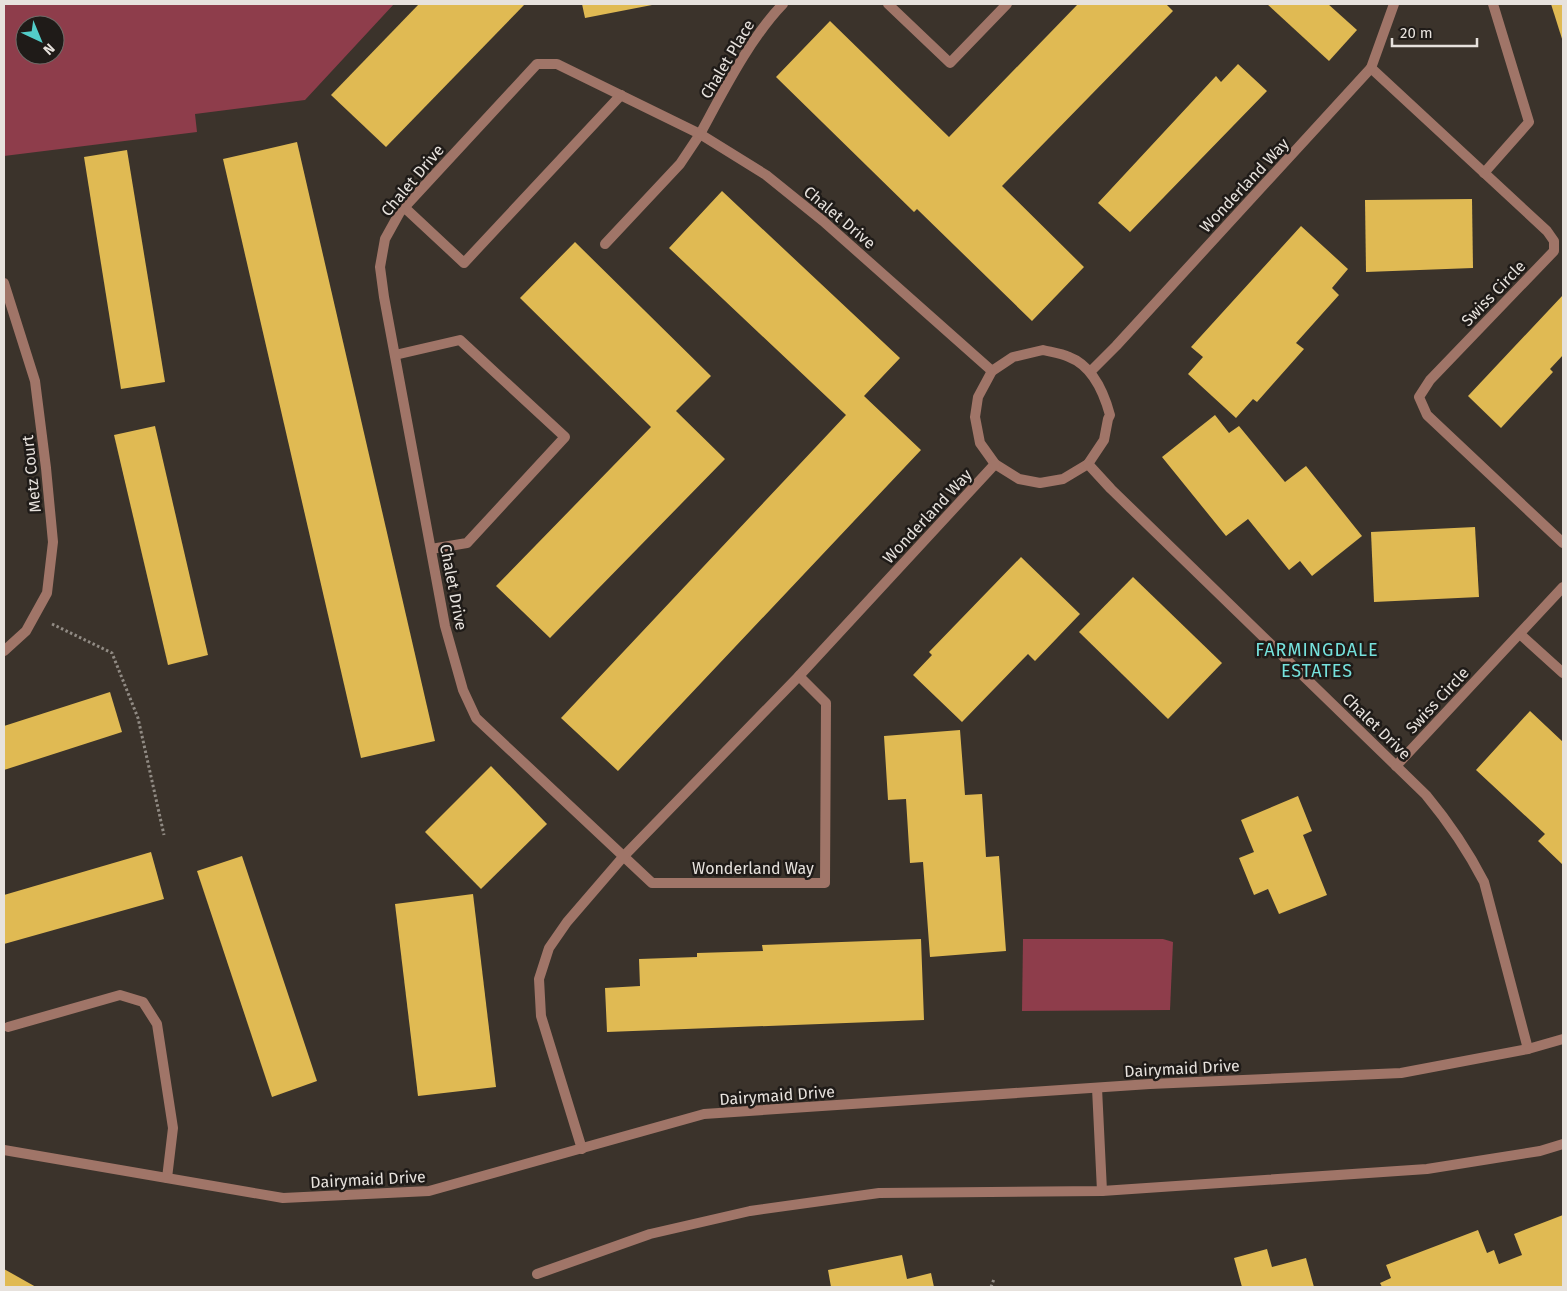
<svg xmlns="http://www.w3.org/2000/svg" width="1567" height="1291" font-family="'Fira Sans',sans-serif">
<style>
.green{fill:#8e3d4b;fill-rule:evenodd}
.building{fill:#e0ba53}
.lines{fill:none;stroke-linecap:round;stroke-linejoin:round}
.path{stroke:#918b84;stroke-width:3;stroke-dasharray:2.5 2.5;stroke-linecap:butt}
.service{stroke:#a07568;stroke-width:10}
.minor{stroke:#a07568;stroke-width:10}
.tertiary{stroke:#a07568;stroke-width:10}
.labels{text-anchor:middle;stroke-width:5;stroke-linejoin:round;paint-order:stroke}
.street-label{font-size:16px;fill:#e7e2dd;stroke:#1f1b18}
.neighbourhood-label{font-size:18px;letter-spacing:1px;fill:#76e2dd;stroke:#1f1b18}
</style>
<rect width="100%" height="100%" fill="#3b332b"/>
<g class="green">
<path d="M 4,4 L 394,4 L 305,100 L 195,114 L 197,132 L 4,156 ZM 25,25 L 55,25 L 55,55 L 25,55 Z"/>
<path d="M 1023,939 L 1163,939 L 1173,942 L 1170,1010 L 1022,1011 Z"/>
</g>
<g class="building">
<path d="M 419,4 L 525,4 L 386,147 L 331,95 Z"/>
<path d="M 582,4 L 652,4 L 652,5 L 585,18 Z"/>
<path d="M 1078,4 L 1166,4 L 1173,11 L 1002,186 L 1084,267 L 1032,321 L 917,209 L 914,212 L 776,77 L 830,21 L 949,137 Z"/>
<path d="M 1267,4 L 1328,4 L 1357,30 L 1329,61 Z"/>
<path d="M 1551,4 L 1563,4 L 1563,42 Z"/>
<path d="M 1238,64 L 1267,91 L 1130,232 L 1098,203 L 1216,76 L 1221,82 Z"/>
<path d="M 297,142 L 435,741 L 361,758 L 223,159 Z"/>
<path d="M 127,150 L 165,382 L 121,389 L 84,157 Z"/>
<path d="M 722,191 L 900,358 L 864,396 L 921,450 L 618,771 L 561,718 L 846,415 L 669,248 Z"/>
<path d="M 1472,199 L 1473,268 L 1366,272 L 1365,200 Z"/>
<path d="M 1301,226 L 1348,269 L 1332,288 L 1339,295 L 1296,343 L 1304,349 L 1257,402 L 1253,399 L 1236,418 L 1188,374 L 1203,357 L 1191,347 Z"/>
<path d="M 575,242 L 711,376 L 676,411 L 725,459 L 550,638 L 496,586 L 651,427 L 520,298 Z"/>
<path d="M 1563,295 L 1563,355 L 1550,369 L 1553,372 L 1501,428 L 1468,396 Z"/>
<path d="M 1215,415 L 1229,433 L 1239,426 L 1285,482 L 1306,466 L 1362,536 L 1312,576 L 1300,561 L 1289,570 L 1248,519 L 1226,536 L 1162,457 Z"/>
<path d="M 155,426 L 208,655 L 168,665 L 114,435 Z"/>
<path d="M 1475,527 L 1479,597 L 1374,602 L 1371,532 Z"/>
<path d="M 1021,557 L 1080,614 L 1035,661 L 1028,654 L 962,722 L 913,675 L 932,655 L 929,652 Z"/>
<path d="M 1133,577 L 1222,663 L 1168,719 L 1079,632 Z"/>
<path d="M 110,692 L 122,732 L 4,770 L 4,726 Z"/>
<path d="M 1530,711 L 1563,742 L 1563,865 L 1538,841 L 1545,834 L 1476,770 Z"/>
<path d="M 960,730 L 965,795 L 982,794 L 986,857 L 999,856 L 1006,951 L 930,957 L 923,862 L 910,863 L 906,799 L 888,800 L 884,736 Z"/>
<path d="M 491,766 L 547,824 L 481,889 L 425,832 Z"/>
<path d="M 1298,796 L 1312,831 L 1303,835 L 1327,895 L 1279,914 L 1268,889 L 1254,895 L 1239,858 L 1254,852 L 1241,820 Z"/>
<path d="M 151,852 L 164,899 L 4,944 L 4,895 Z"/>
<path d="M 242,856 L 317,1081 L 272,1097 L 197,871 Z"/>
<path d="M 473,894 L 496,1087 L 418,1096 L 395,904 Z"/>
<path d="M 921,939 L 924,1020 L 607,1032 L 605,988 L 640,986 L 639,959 L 697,957 L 697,953 L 763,951 L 762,945 Z"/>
<path d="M 1563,1215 L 1563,1287 L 1382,1287 L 1380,1283 L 1391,1278 L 1386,1265 L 1478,1230 L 1487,1253 L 1494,1250 L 1499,1264 L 1522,1255 L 1514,1234 Z"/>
<path d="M 1267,1249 L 1272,1267 L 1306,1258 L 1314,1287 L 1242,1287 L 1234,1258 Z"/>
<path d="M 902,1255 L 907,1279 L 931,1273 L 934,1287 L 831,1287 L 828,1270 Z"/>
<path d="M 4,1269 L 36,1287 L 4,1287 Z"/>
</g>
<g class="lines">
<g class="path">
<path d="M 52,624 L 112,653 L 138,718 L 164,835"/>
<path d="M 991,1287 L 994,1279"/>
</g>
<g class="service">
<path d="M 1484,173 L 1529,122 L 1493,4"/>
<path d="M 405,208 L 464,263 L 621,95"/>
<path d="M 605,244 L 680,164 L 700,134"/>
<path d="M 395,355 L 460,340 L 565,437 L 467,543 L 431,549"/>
<path d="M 8,1027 L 120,995 L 143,1002 L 157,1024 L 173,1128 L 167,1178"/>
<path d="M 1097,1088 L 1102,1191"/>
<path d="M 537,1274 L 650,1234 L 750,1211 L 879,1193 L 1102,1191 L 1427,1169 L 1540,1151 L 1563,1144"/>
</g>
<g class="minor">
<path d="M 888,4 L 950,63 L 1007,4"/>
<path d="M 1371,68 L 1547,231 L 1554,241 L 1554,251 L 1430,380 L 1419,397 L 1427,415 L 1563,543"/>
<path d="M 700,134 C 723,92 750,38 783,4"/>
<path d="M 4,283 L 35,381 L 46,468 L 53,542 L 47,593 L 26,631 L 4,651"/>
<path d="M 1043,350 C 1051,352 1061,353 1069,357 C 1093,366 1104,393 1110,415 L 1108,419 L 1104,440 L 1088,464 L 1063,479 L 1040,483 L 1019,479 L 995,464 L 980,443 L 975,417 L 978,397 L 992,371 L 1013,357 Z"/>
<path d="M 1091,371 L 1116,346 L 1371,68 L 1394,4"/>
<path d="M 1088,464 L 1111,489 L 1426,795 C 1450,824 1467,849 1484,882 L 1528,1049"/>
<path d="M 1520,634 L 1563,673"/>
<path d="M 799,676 L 826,703 L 825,883 L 652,883 L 476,718 L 463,690 L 445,626 L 384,297 L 380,267 L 385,239 L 400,212 L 537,64 L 557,64 L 700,134 L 766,175 L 823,221 L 992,371"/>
<path d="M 1396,766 L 1563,587"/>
<path d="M 582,1149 L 541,1016 L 539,979 L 549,948 L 567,922 L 623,857 L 799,676 L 995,464"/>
</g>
<path class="tertiary" d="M 4,1150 L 283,1198 L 429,1191 L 704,1114 L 1150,1084 L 1401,1073 L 1528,1049 L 1563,1039"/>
</g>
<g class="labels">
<g class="street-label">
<text transform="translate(727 59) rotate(-59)" y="6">Chalet Place</text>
<text transform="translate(412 180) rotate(-50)" y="6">Chalet Drive</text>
<text transform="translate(1244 185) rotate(-47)" y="6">Wonderland Way</text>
<text transform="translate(840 217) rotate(40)" y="6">Chalet Drive</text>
<text transform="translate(1493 293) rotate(-46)" y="6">Swiss Circle</text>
<text transform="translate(31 474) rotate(-96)" y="6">Metz Court</text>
<text transform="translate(927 516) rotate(-47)" y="6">Wonderland Way</text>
<text transform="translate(454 587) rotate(79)" y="6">Chalet Drive</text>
<text transform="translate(1437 700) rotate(-47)" y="6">Swiss Circle</text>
<text transform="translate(1377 726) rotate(44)" y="6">Chalet Drive</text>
<text x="753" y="874">Wonderland Way</text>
<text transform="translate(1182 1068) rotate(-3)" y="6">Dairymaid Drive</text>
<text transform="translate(777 1095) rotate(-4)" y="6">Dairymaid Drive</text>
<text transform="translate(368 1179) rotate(-3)" y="6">Dairymaid Drive</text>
</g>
<g class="neighbourhood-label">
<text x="1317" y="656">FARMINGDALE<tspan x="1317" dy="21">ESTATES</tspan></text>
</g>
</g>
<rect width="1567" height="1291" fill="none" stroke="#e7e2dd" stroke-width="10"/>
<g transform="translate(40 40) rotate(136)"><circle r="24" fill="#1f1b18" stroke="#6f6b67"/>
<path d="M0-4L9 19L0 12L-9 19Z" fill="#53cdc9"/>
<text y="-8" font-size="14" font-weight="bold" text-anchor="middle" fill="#e7e2dd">N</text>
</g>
<path d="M1392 38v8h85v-8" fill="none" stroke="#e7e2dd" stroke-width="2.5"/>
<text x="1400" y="38" font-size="15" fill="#e7e2dd" stroke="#1f1b18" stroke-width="4" paint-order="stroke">20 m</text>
</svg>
